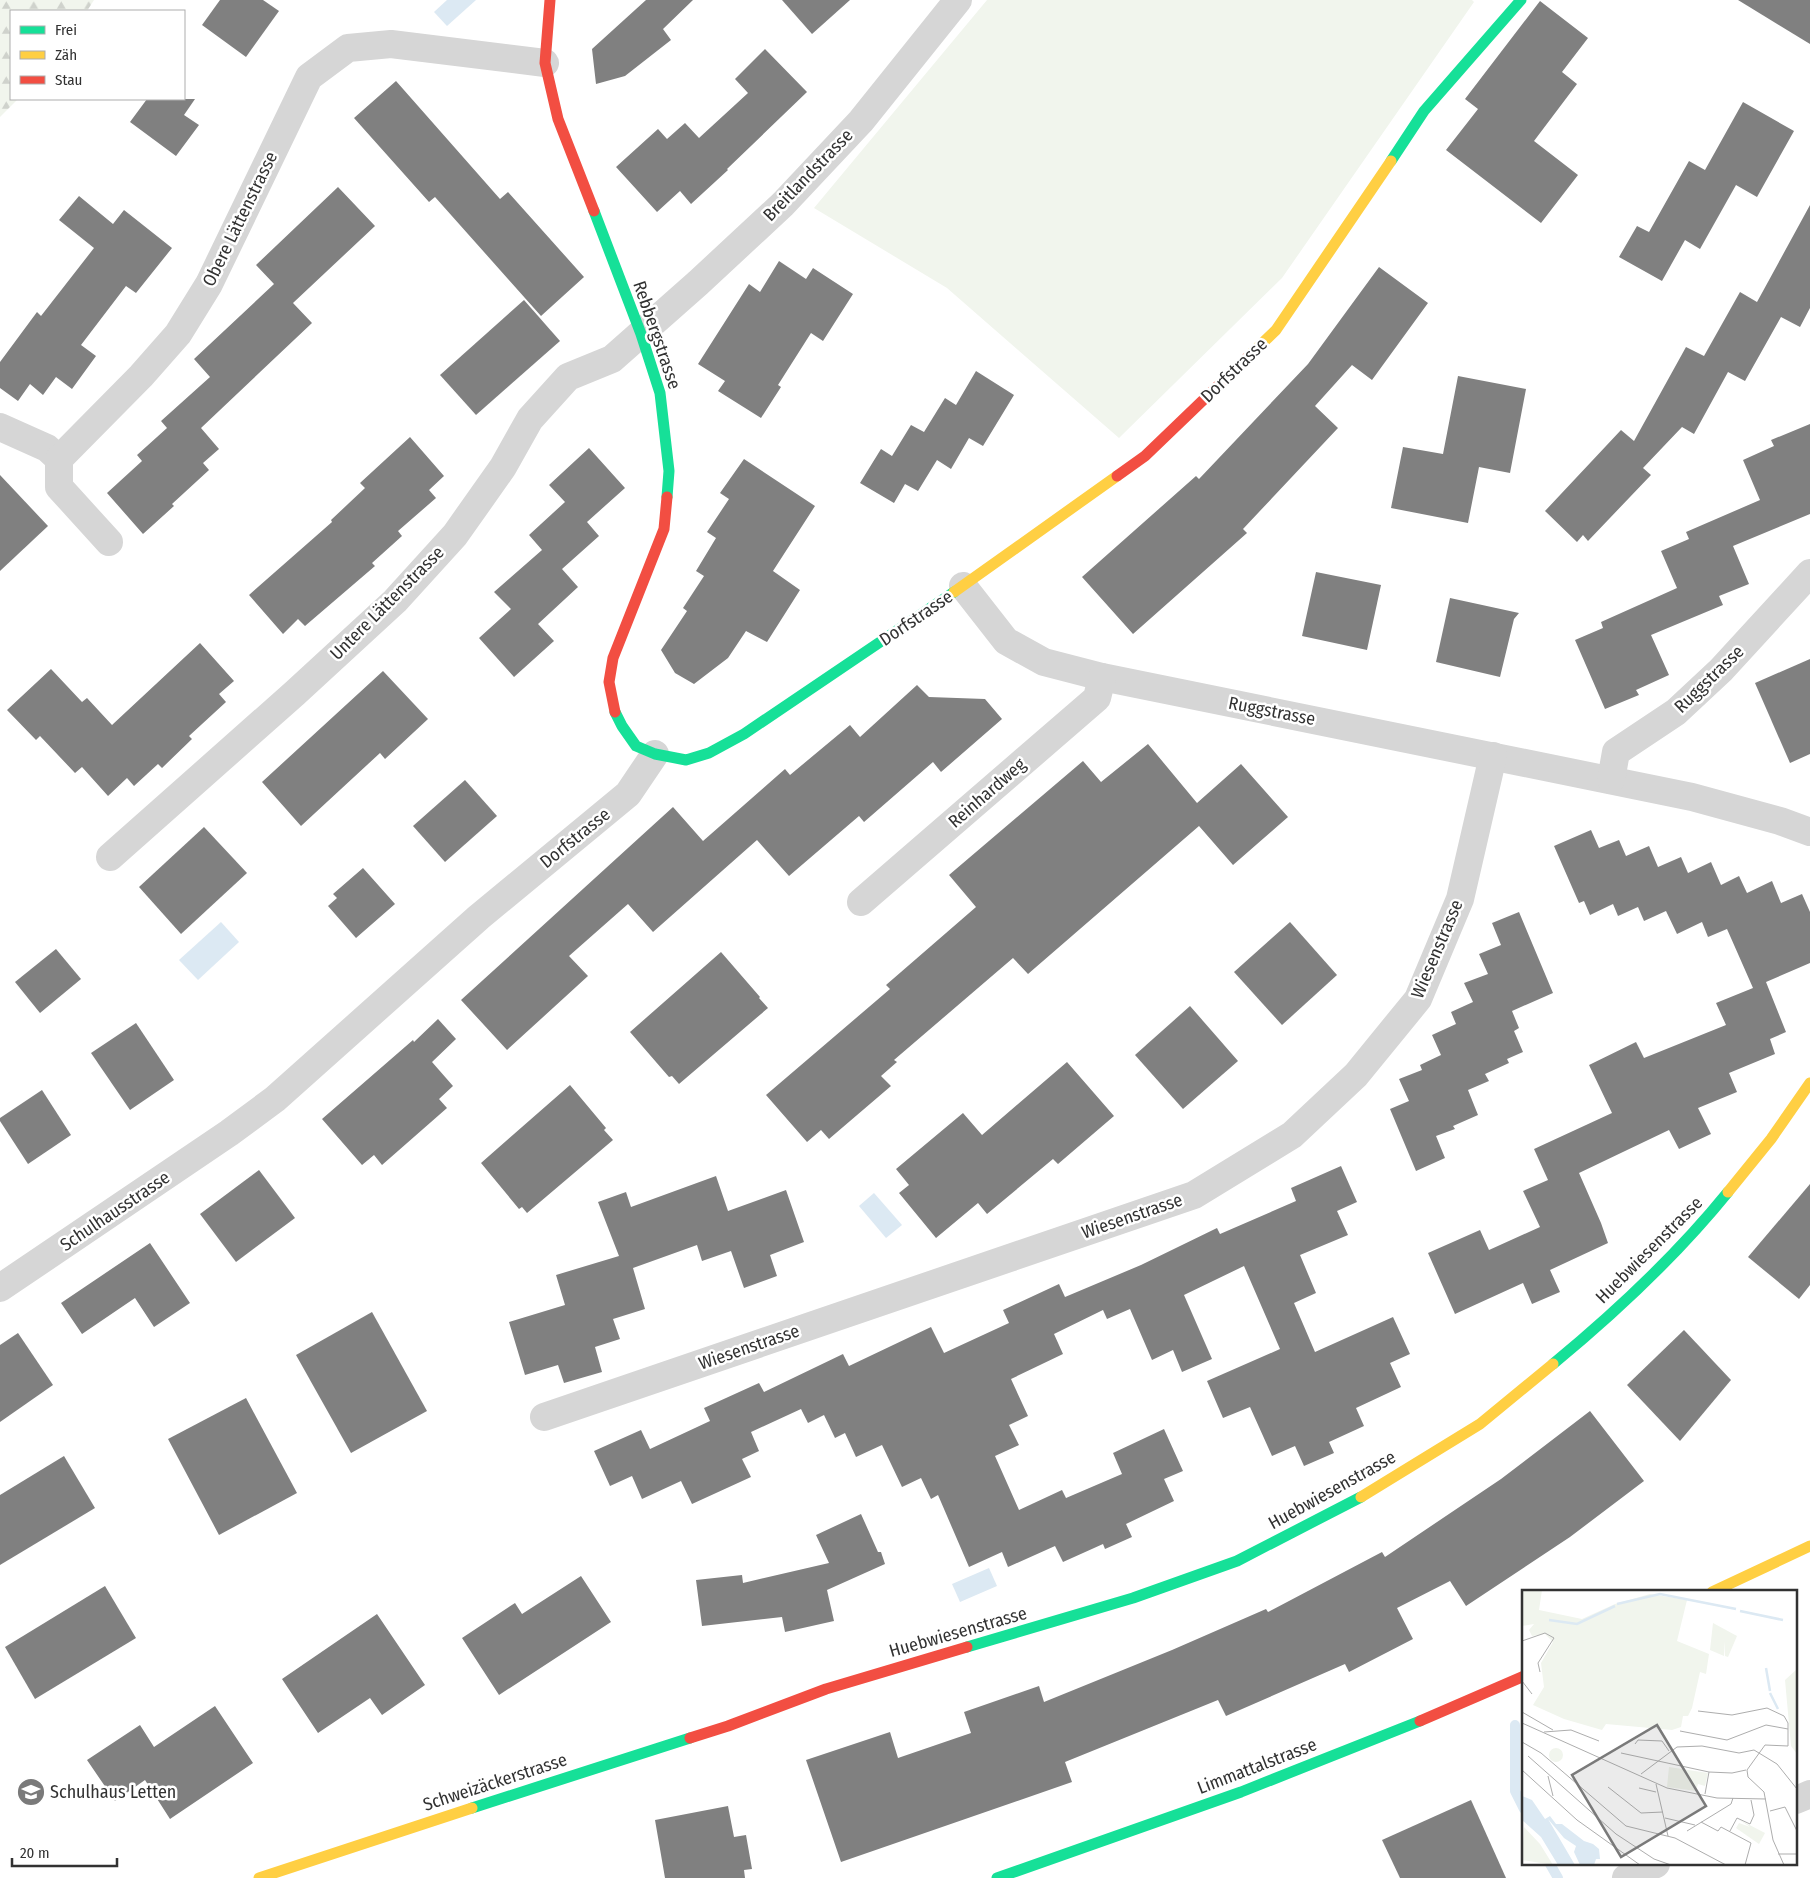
<svg xmlns="http://www.w3.org/2000/svg" width="1810" height="1878" font-family="'Fira Sans Condensed',sans-serif">
<style>
.grass{fill:#f1f5ed}
.forest{fill:url(#forest-firs)}
.water{fill:#dce9f3}
.lines{fill:none;stroke-linecap:round;stroke-linejoin:round}
.stream{stroke:#dce9f3;stroke-width:10}
.building{fill:#808080}
.street{stroke:#d6d6d6;stroke-width:28}
.fast{stroke:#16e098;stroke-width:11}
.slow{stroke:#ffcf43;stroke-width:11}
.jam{stroke:#f24e42;stroke-width:11}
.labels{text-anchor:middle;stroke-width:5;stroke-linejoin:round;paint-order:stroke}
.street-label{font-size:18px;fill:#323232;stroke:#fff}
.poi-label{font-size:18px;fill:#323232;stroke:#fff;text-anchor:start}
.inset-river{fill:none;stroke:#dce9f3;stroke-width:2.5}
.inset-road{fill:none;stroke:#adadad;stroke-width:1}
.view{fill:#7a7a7a;fill-opacity:0.15;stroke:#7a7a7a;stroke-width:2.5}
.inset-edge{fill:none;stroke:#323232;stroke-width:2.5}
</style>
<defs>
<pattern id="forest-firs" width="22" height="20" patternUnits="userSpaceOnUse" patternTransform="scale(1.25)"><rect width="22" height="20" fill="#f1f5ed"/><path d="M5 1l3.5 6h-7zM16 11l3.5 6h-7z" fill="#cfd2cc"/></pattern>
</defs>
<rect width="100%" height="100%" fill="#fff"/>
<path class="grass" d="M 987,0 L 1472,0 L 1474,2 L 1282,278 L 1119,438 L 947,288 L 814,208 Z"/>
<path class="forest" d="M 0,0 L 94,0 L 87,11 L 11,11 L 11,99 L 18,99 L 0,117 Z"/>
<g class="water">
<path d="M 447,0 L 476,0 L 447,26 L 434,12 Z"/>
<path d="M 221,922 L 239,942 L 198,980 L 179,960 Z"/>
<path d="M 874,1193 L 902,1225 L 886,1238 L 859,1206 Z"/>
<path d="M 989,1568 L 997,1586 L 960,1602 L 952,1584 Z"/>
</g>
<g class="lines">
<g class="stream">
<path d="M 1515,1725 L 1515,1791 L 1524,1809"/>
<path d="M 1550,1864 L 1558,1878"/>
</g>
</g>
<g class="building">
<path d="M 220,0 L 263,0 L 279,11 L 246,57 L 202,25 Z"/>
<path d="M 646,0 L 693,0 L 663,29 L 671,40 L 625,76 L 596,84 L 592,49 Z"/>
<path d="M 782,0 L 850,0 L 812,34 Z"/>
<path d="M 1738,0 L 1810,0 L 1810,44 Z"/>
<path d="M 1540,1 L 1588,38 L 1562,72 L 1577,84 L 1534,141 L 1578,175 L 1541,223 L 1446,150 L 1478,109 L 1465,99 Z"/>
<path d="M 765,49 L 807,92 L 727,169 L 728,170 L 691,204 L 680,191 L 657,212 L 616,167 L 658,129 L 667,139 L 685,123 L 699,138 L 748,93 L 735,79 Z"/>
<path d="M 396,81 L 500,199 L 508,192 L 584,277 L 541,316 L 435,197 L 429,202 L 354,118 Z"/>
<path d="M 147,99 L 195,99 L 184,115 L 199,125 L 176,156 L 130,122 Z"/>
<path d="M 1743,102 L 1794,131 L 1757,197 L 1736,185 L 1700,249 L 1685,240 L 1662,281 L 1619,257 L 1637,226 L 1649,232 L 1689,161 L 1705,170 Z"/>
<path d="M 338,187 L 375,226 L 293,303 L 312,323 L 201,428 L 219,449 L 203,463 L 209,470 L 172,504 L 174,506 L 143,534 L 107,493 L 142,461 L 137,455 L 167,428 L 161,421 L 210,377 L 194,359 L 274,284 L 256,265 Z"/>
<path d="M 79,196 L 113,224 L 124,210 L 172,248 L 136,293 L 126,286 L 81,345 L 96,356 L 72,389 L 56,377 L 43,395 L 30,384 L 18,401 L 0,388 L 0,362 L 37,312 L 41,316 L 94,248 L 59,220 Z"/>
<path d="M 1810,205 L 1810,308 L 1800,327 L 1781,317 L 1745,381 L 1728,372 L 1694,434 L 1682,427 L 1643,468 L 1651,475 L 1588,541 L 1583,535 L 1577,542 L 1545,511 L 1621,430 L 1634,441 L 1686,347 L 1704,356 L 1740,292 L 1757,302 Z"/>
<path d="M 779,261 L 806,279 L 813,268 L 853,294 L 823,341 L 811,333 L 778,385 L 781,387 L 761,418 L 718,391 L 725,381 L 698,364 L 749,284 L 760,292 Z"/>
<path d="M 1379,267 L 1428,303 L 1372,380 L 1352,365 L 1315,406 L 1338,428 L 1243,529 L 1247,533 L 1133,634 L 1082,577 L 1196,476 L 1199,479 L 1308,364 Z"/>
<path d="M 524,300 L 560,341 L 476,415 L 440,375 Z"/>
<path d="M 976,371 L 1014,395 L 983,446 L 969,438 L 951,469 L 937,460 L 918,491 L 905,484 L 894,503 L 860,483 L 881,449 L 892,456 L 911,425 L 924,432 L 945,398 L 956,405 Z"/>
<path d="M 1458,376 L 1526,389 L 1510,473 L 1479,467 L 1468,523 L 1391,508 L 1403,447 L 1443,454 Z"/>
<path d="M 1810,424 L 1810,514 L 1733,546 L 1749,584 L 1719,596 L 1723,605 L 1651,635 L 1669,675 L 1636,690 L 1639,695 L 1605,709 L 1575,640 L 1603,628 L 1601,622 L 1677,588 L 1661,551 L 1689,539 L 1686,532 L 1760,500 L 1743,460 L 1774,446 L 1771,440 Z"/>
<path d="M 410,437 L 444,476 L 429,490 L 436,498 L 398,531 L 402,536 L 372,563 L 375,566 L 305,626 L 298,619 L 283,634 L 249,595 L 332,522 L 331,520 L 365,488 L 360,483 Z"/>
<path d="M 589,448 L 625,488 L 587,522 L 599,536 L 562,569 L 578,587 L 538,624 L 554,641 L 514,677 L 479,638 L 511,609 L 494,592 L 542,550 L 529,535 L 565,502 L 549,485 Z"/>
<path d="M 744,459 L 815,506 L 773,571 L 800,590 L 767,642 L 746,631 L 728,658 L 694,684 L 675,673 L 661,650 L 687,611 L 683,608 L 704,576 L 696,571 L 716,538 L 707,532 L 729,499 L 720,493 Z"/>
<path d="M 0,475 L 48,526 L 0,571 Z"/>
<path d="M 1316,572 L 1381,585 L 1367,650 L 1302,636 Z"/>
<path d="M 1450,598 L 1519,613 L 1514,619 L 1500,677 L 1436,662 Z"/>
<path d="M 200,643 L 234,681 L 219,694 L 226,702 L 189,736 L 192,739 L 162,768 L 158,764 L 134,786 L 127,778 L 108,796 L 82,767 L 75,773 L 40,736 L 36,740 L 7,710 L 51,669 L 82,702 L 87,698 L 112,725 Z"/>
<path d="M 1810,659 L 1810,754 L 1790,763 L 1755,683 Z"/>
<path d="M 383,671 L 428,719 L 385,759 L 380,753 L 301,826 L 262,782 Z"/>
<path d="M 917,685 L 929,697 L 985,699 L 1002,719 L 941,772 L 933,762 L 864,822 L 859,816 L 789,876 L 757,840 L 653,932 L 628,904 L 569,956 L 588,976 L 507,1050 L 461,1000 L 673,807 L 703,841 L 785,769 L 790,775 L 850,725 L 860,737 Z"/>
<path d="M 1148,744 L 1197,803 L 1241,764 L 1288,817 L 1233,865 L 1199,826 L 1028,974 L 1013,958 L 894,1060 L 897,1062 L 881,1076 L 891,1086 L 829,1139 L 821,1130 L 807,1142 L 766,1095 L 890,989 L 886,985 L 976,907 L 949,875 L 1083,761 L 1101,782 Z"/>
<path d="M 465,780 L 497,816 L 445,862 L 413,826 Z"/>
<path d="M 204,827 L 247,873 L 181,934 L 139,887 Z"/>
<path d="M 1591,830 L 1599,848 L 1619,840 L 1626,856 L 1649,846 L 1658,867 L 1681,857 L 1688,873 L 1711,862 L 1721,885 L 1739,876 L 1747,893 L 1772,881 L 1781,903 L 1802,894 L 1810,912 L 1810,963 L 1766,982 L 1786,1032 L 1770,1039 L 1775,1054 L 1729,1073 L 1737,1092 L 1698,1108 L 1711,1134 L 1679,1149 L 1669,1130 L 1579,1173 L 1601,1223 L 1608,1243 L 1550,1270 L 1560,1292 L 1532,1304 L 1523,1283 L 1455,1314 L 1428,1253 L 1480,1230 L 1489,1250 L 1540,1227 L 1523,1191 L 1548,1180 L 1534,1149 L 1612,1113 L 1589,1065 L 1636,1042 L 1644,1058 L 1726,1025 L 1716,1003 L 1753,988 L 1727,929 L 1708,937 L 1702,922 L 1677,934 L 1666,911 L 1644,921 L 1638,907 L 1618,916 L 1613,904 L 1590,915 L 1584,901 L 1579,903 L 1554,846 Z"/>
<path d="M 363,868 L 395,904 L 356,938 L 328,906 L 337,898 L 333,894 Z"/>
<path d="M 1519,912 L 1553,993 L 1512,1011 L 1519,1028 L 1514,1031 L 1523,1052 L 1507,1059 L 1509,1063 L 1485,1074 L 1489,1081 L 1468,1090 L 1478,1115 L 1453,1126 L 1455,1129 L 1436,1136 L 1445,1158 L 1416,1171 L 1390,1109 L 1409,1101 L 1399,1079 L 1422,1070 L 1420,1065 L 1441,1055 L 1432,1035 L 1456,1024 L 1451,1012 L 1473,1002 L 1464,983 L 1488,974 L 1479,954 L 1501,945 L 1492,923 Z"/>
<path d="M 1290,922 L 1337,975 L 1282,1025 L 1234,972 Z"/>
<path d="M 56,949 L 81,979 L 40,1013 L 15,982 Z"/>
<path d="M 721,952 L 760,997 L 759,998 L 768,1008 L 679,1084 L 672,1076 L 669,1077 L 630,1032 Z"/>
<path d="M 1190,1006 L 1238,1061 L 1183,1109 L 1135,1055 Z"/>
<path d="M 438,1019 L 456,1039 L 432,1062 L 453,1086 L 439,1099 L 447,1108 L 382,1165 L 374,1155 L 362,1165 L 322,1119 L 413,1040 L 414,1042 Z"/>
<path d="M 136,1023 L 174,1080 L 130,1110 L 91,1053 Z"/>
<path d="M 1067,1062 L 1114,1116 L 1058,1164 L 1053,1159 L 987,1214 L 978,1203 L 936,1238 L 899,1193 L 909,1185 L 896,1169 L 963,1113 L 982,1135 Z"/>
<path d="M 570,1085 L 606,1128 L 604,1130 L 613,1140 L 527,1213 L 522,1207 L 519,1209 L 481,1163 Z"/>
<path d="M 42,1090 L 71,1135 L 28,1164 L 0,1121 L 0,1118 Z"/>
<path d="M 1341,1166 L 1357,1202 L 1337,1211 L 1348,1235 L 1300,1255 L 1316,1293 L 1294,1303 L 1315,1352 L 1393,1317 L 1410,1354 L 1390,1363 L 1401,1387 L 1356,1408 L 1364,1426 L 1329,1442 L 1334,1453 L 1304,1466 L 1295,1446 L 1272,1456 L 1250,1407 L 1223,1418 L 1207,1381 L 1280,1349 L 1244,1266 L 1184,1295 L 1212,1359 L 1182,1372 L 1173,1350 L 1152,1360 L 1130,1309 L 1107,1319 L 1103,1310 L 1054,1334 L 1063,1354 L 1011,1379 L 1028,1416 L 1009,1425 L 1019,1445 L 995,1456 L 1019,1510 L 1062,1490 L 1066,1498 L 1122,1474 L 1113,1453 L 1164,1429 L 1183,1471 L 1164,1479 L 1174,1501 L 1126,1524 L 1132,1537 L 1105,1549 L 1103,1544 L 1063,1562 L 1055,1546 L 1008,1567 L 1002,1552 L 969,1567 L 938,1495 L 931,1499 L 921,1478 L 902,1487 L 882,1445 L 856,1457 L 845,1433 L 835,1438 L 824,1415 L 808,1423 L 801,1409 L 751,1432 L 759,1451 L 742,1459 L 751,1477 L 692,1504 L 681,1481 L 642,1499 L 632,1476 L 610,1486 L 594,1451 L 641,1430 L 650,1449 L 710,1421 L 704,1408 L 759,1383 L 764,1392 L 843,1354 L 849,1366 L 931,1327 L 944,1353 L 1009,1323 L 1003,1310 L 1059,1284 L 1065,1297 L 1141,1265 L 1217,1228 L 1220,1234 L 1296,1201 L 1291,1188 Z"/>
<path d="M 259,1170 L 295,1218 L 236,1262 L 200,1214 Z"/>
<path d="M 716,1176 L 728,1211 L 786,1190 L 804,1242 L 770,1255 L 777,1276 L 744,1288 L 731,1251 L 702,1261 L 697,1245 L 633,1268 L 645,1309 L 613,1319 L 620,1339 L 595,1347 L 602,1372 L 564,1383 L 558,1365 L 525,1375 L 509,1322 L 565,1305 L 556,1275 L 619,1256 L 598,1202 L 626,1192 L 631,1207 Z"/>
<path d="M 1810,1184 L 1810,1285 L 1799,1299 L 1748,1257 Z"/>
<path d="M 150,1243 L 190,1303 L 154,1327 L 135,1298 L 82,1334 L 61,1303 Z"/>
<path d="M 372,1312 L 427,1411 L 351,1453 L 296,1355 Z"/>
<path d="M 1684,1330 L 1731,1380 L 1680,1441 L 1627,1385 Z"/>
<path d="M 18,1333 L 53,1385 L 0,1422 L 0,1345 Z"/>
<path d="M 246,1398 L 297,1493 L 219,1535 L 168,1439 Z"/>
<path d="M 1590,1411 L 1644,1481 L 1570,1537 L 1466,1606 L 1450,1581 L 1397,1608 L 1413,1639 L 1349,1672 L 1345,1664 L 1226,1716 L 1218,1700 L 1065,1762 L 1072,1782 L 841,1862 L 806,1760 L 890,1732 L 898,1758 L 971,1733 L 964,1712 L 1039,1686 L 1044,1702 L 1172,1650 L 1266,1609 L 1268,1612 L 1382,1552 L 1385,1557 L 1501,1479 Z"/>
<path d="M 64,1456 L 95,1508 L 0,1565 L 0,1495 Z"/>
<path d="M 861,1514 L 878,1552 L 881,1552 L 885,1564 L 827,1590 L 834,1621 L 785,1632 L 782,1617 L 702,1626 L 696,1580 L 742,1575 L 743,1583 L 829,1563 L 816,1535 Z"/>
<path d="M 581,1576 L 611,1622 L 499,1695 L 462,1638 L 515,1603 L 522,1614 Z"/>
<path d="M 105,1586 L 136,1638 L 35,1699 L 5,1647 Z"/>
<path d="M 377,1614 L 425,1685 L 382,1715 L 370,1698 L 318,1733 L 282,1679 Z"/>
<path d="M 215,1706 L 253,1763 L 170,1819 L 145,1780 L 115,1801 L 87,1760 L 140,1725 L 154,1747 Z"/>
<path d="M 1471,1800 L 1506,1878 L 1400,1878 L 1382,1840 Z"/>
<path d="M 728,1806 L 734,1837 L 746,1835 L 752,1869 L 744,1870 L 745,1878 L 665,1878 L 655,1820 Z"/>
</g>
<g class="lines">
<g class="street">
<path d="M 0,427 L 47,448 L 59,459"/>
<path d="M 109,542 L 59,487 L 59,459 L 141,376 L 178,334 L 209,284 L 309,77 L 348,48 L 391,44 L 545,63"/>
<path d="M 963,586 L 1006,641 L 1044,662 L 1102,677 L 1692,797 L 1780,821 L 1810,832"/>
<path d="M 1611,780 L 1616,752 L 1676,712 L 1721,670 L 1810,573"/>
<path d="M 110,857 L 295,693 L 395,601 L 455,535 L 503,467 L 530,419 L 568,377 L 612,359 L 698,283 L 783,204 L 861,121 L 958,0"/>
<path d="M 861,902 L 1097,698 L 1102,677"/>
<path d="M 0,1288 L 229,1133 L 275,1099 L 479,917 L 628,794 L 655,754"/>
<path d="M 544,1417 L 1194,1195 L 1292,1135 L 1356,1075 L 1418,999 L 1460,899 L 1493,756"/>
<path d="M 1796,1800 L 1810,1794"/>
<path d="M 1626,1878 L 1656,1864"/>
</g>
<g class="fast">
<path d="M 1391,161 L 1424,111 L 1521,0"/>
<path d="M 594,211 L 641,334 L 660,393 L 669,471 L 667,497"/>
<path d="M 615,712 L 622,726 L 636,746 L 655,754 L 686,760 L 709,753 L 744,734 L 954,592"/>
<path d="M 1553,1364 C 1616,1312 1677,1255 1728,1192"/>
<path d="M 967,1647 L 1133,1598 L 1237,1561 L 1361,1497"/>
<path d="M 472,1808 L 690,1738"/>
<path d="M 997,1878 L 1241,1792 L 1420,1721"/>
</g>
<g class="slow">
<path d="M 1248,357 L 1276,330 L 1391,161"/>
<path d="M 954,592 L 1117,476"/>
<path d="M 1728,1192 L 1771,1139 L 1810,1083"/>
<path d="M 1361,1497 L 1480,1424 L 1553,1364"/>
<path d="M 1712,1592 L 1810,1546"/>
<path d="M 259,1878 L 472,1808"/>
</g>
<g class="jam">
<path d="M 550,0 L 545,63 L 558,119 L 594,211"/>
<path d="M 1117,476 L 1145,456 L 1248,357"/>
<path d="M 615,712 L 609,682 L 613,658 L 664,529 L 667,497"/>
<path d="M 1420,1721 L 1524,1676"/>
<path d="M 690,1738 L 728,1726 L 826,1689 L 967,1647"/>
</g>
</g>
<defs>
<symbol id="school-disc" viewBox="-11 -11 22 22"><circle r="9.5" fill="#7a7a7a" stroke="#fff"/><path d="M0-5L7-2L0 1L-7-2ZM-4 1L0 2.5L4 1V4Q0 6-4 4Z" fill="#fff"/></symbol>
</defs>
<g fill-rule="evenodd">
<use href="#school-disc" x="15" y="1776" width="32" height="32"/>
</g>
<g class="labels">
<g class="street-label">
<text transform="translate(808 175) rotate(-46)" y="6">Breitlandstrasse</text>
<text transform="translate(240 219) rotate(-64)" y="6">Obere Lättenstrasse</text>
<text transform="translate(657 335) rotate(71)" y="6">Rebbergstrasse</text>
<text transform="translate(1234 370) rotate(-44)" y="6">Dorfstrasse</text>
<text transform="translate(387 603) rotate(-45)" y="6">Untere Lättenstrasse</text>
<text transform="translate(916 618) rotate(-34)" y="6">Dorfstrasse</text>
<text transform="translate(1709 679) rotate(-44)" y="6">Ruggstrasse</text>
<text transform="translate(1272 711) rotate(11)" y="6">Ruggstrasse</text>
<text transform="translate(987 793) rotate(-41)" y="6">Reinhardweg</text>
<text transform="translate(575 838) rotate(-39)" y="6">Dorfstrasse</text>
<text transform="translate(1437 949) rotate(-67)" y="6">Wiesenstrasse</text>
<text transform="translate(115 1211) rotate(-34)" y="6">Schulhausstrasse</text>
<text transform="translate(1132 1216) rotate(-19)" y="6">Wiesenstrasse</text>
<text transform="translate(1649 1250) rotate(-45)" y="6">Huebwiesenstrasse</text>
<text transform="translate(749 1347) rotate(-19)" y="6">Wiesenstrasse</text>
<text transform="translate(1332 1490) rotate(-29)" y="6">Huebwiesenstrasse</text>
<text transform="translate(958 1632) rotate(-16)" y="6">Huebwiesenstrasse</text>
<text transform="translate(1257 1766) rotate(-21)" y="6">Limmattalstrasse</text>
<text transform="translate(495 1782) rotate(-18)" y="6">Schweizäckerstrasse</text>
</g>
<g class="poi-label">
<text x="50" y="1798">Schulhaus Letten</text>
</g>
</g>
<g transform="translate(1522 1590)">
<rect width="275" height="275" fill="#fff"/>
<path d="M 191,33 L 215,46 L 206,67 L 203,66 L 203,51 L 202,66 L 188,60 ZM27 165a7 7 0 1 1 14 0a7 7 0 1 1-14 0ZM 147,177 L 186,183 L 183,196 L 176,194 L 174,201 L 145,197 ZM 216,229 L 243,243 L 237,254 L 214,238 L 217,233 L 228,237 Z" fill="#f1f5ed"/>
<path d="M 0,0 L 20,0 L 17,20 L 60,29 L 93,14 L 128,4 L 165,10 L 155,51 L 187,64 L 184,84 L 178,82 L 170,118 L 166,126 L 161,126 L 159,137 L 150,140 L 84,134 L 80,140 L 42,129 L 11,115 L 22,97 L 19,73 L 31,52 L 23,44 L 10,46 L 7,40 L 12,34 L 0,36 ZM 275,79 L 275,164 L 269,156 L 263,90 ZM 2,237 L 18,254 L 31,275 L 0,270 Z" fill="#f1f5ed"/>
<path d="M 0,206 L 10,210 L 23,229 L 28,226 L 34,234 L 40,234 L 62,251 L 71,254 L 77,259 L 78,269 L 74,269 L 72,275 L 58,275 L 52,262 L 54,256 L 42,248 L 26,229 L 53,275 L 36,275 L 19,247 L 0,230 Z" fill="#dce9f3"/>
<path class="inset-river" d="M 95,14 L 138,4 L 214,19M 218,21 L 261,30M 27,30 L 55,34 L 93,16M 244,78 L 248,101M 248,103 L 256,119"/>
<path class="inset-road" d="M 0,51 L 23,43 L 32,48 L 16,73 L 18,82M 0,91 L 10,104M 176,121 L 210,125 L 245,118 L 262,126 L 266,133 L 266,156M 0,122 L 31,140M 0,133 L 145,198 L 195,208 L 244,209M 158,141 L 205,150 L 244,135 L 266,139M 22,142 L 49,140 L 77,151M 0,152 L 19,163 L 104,236 L 153,248 L 204,275M 113,154 L 116,150 L 140,151 L 147,161M 99,163 L 187,182 L 210,183 L 224,180M 6,166 L 94,244 L 132,269 L 149,275M 0,180 L 55,230 L 118,275M 119,184 L 155,157 L 180,156 L 217,163 L 232,160 L 255,174 L 275,199M 26,186 L 31,206M 134,194 L 146,246M 86,197 L 119,223 L 141,222M 117,198 L 134,202M 183,204 L 187,182M 248,221 L 263,217 L 275,241M 143,228 L 173,235M 179,232 L 196,241 L 199,237 L 229,253 L 223,275M 165,241 L 209,214 L 211,208M 208,241 L 215,228 L 228,234 L 232,225 L 229,210M 256,264 L 275,264M 262,275 L 251,250 L 242,202 L 226,187 L 225,180 L 243,155 L 266,156"/>
<path class="view" d="M 135,135 L 184,216 L 99,267 L 50,185 Z"/>
<rect width="275" height="275" class="inset-edge"/>
</g>
<rect x="10" y="10" width="175" height="90" fill="#ffffff" stroke="#adadad"/>
<rect x="20" y="26" width="25" height="8" fill="#16e098" stroke="#adadad"/>
<text x="55" y="35" font-size="15" fill="#323232">Frei</text>
<rect x="20" y="51" width="25" height="8" fill="#ffcf43" stroke="#adadad"/>
<text x="55" y="60" font-size="15" fill="#323232">Zäh</text>
<rect x="20" y="76" width="25" height="8" fill="#f24e42" stroke="#adadad"/>
<text x="55" y="85" font-size="15" fill="#323232">Stau</text>
<path d="M12 1858v8h105v-8" fill="none" stroke="#323232" stroke-width="2.5"/>
<text x="20" y="1858" font-size="15" fill="#323232" stroke="#ffffff" stroke-width="4" paint-order="stroke">20 m</text>
</svg>
